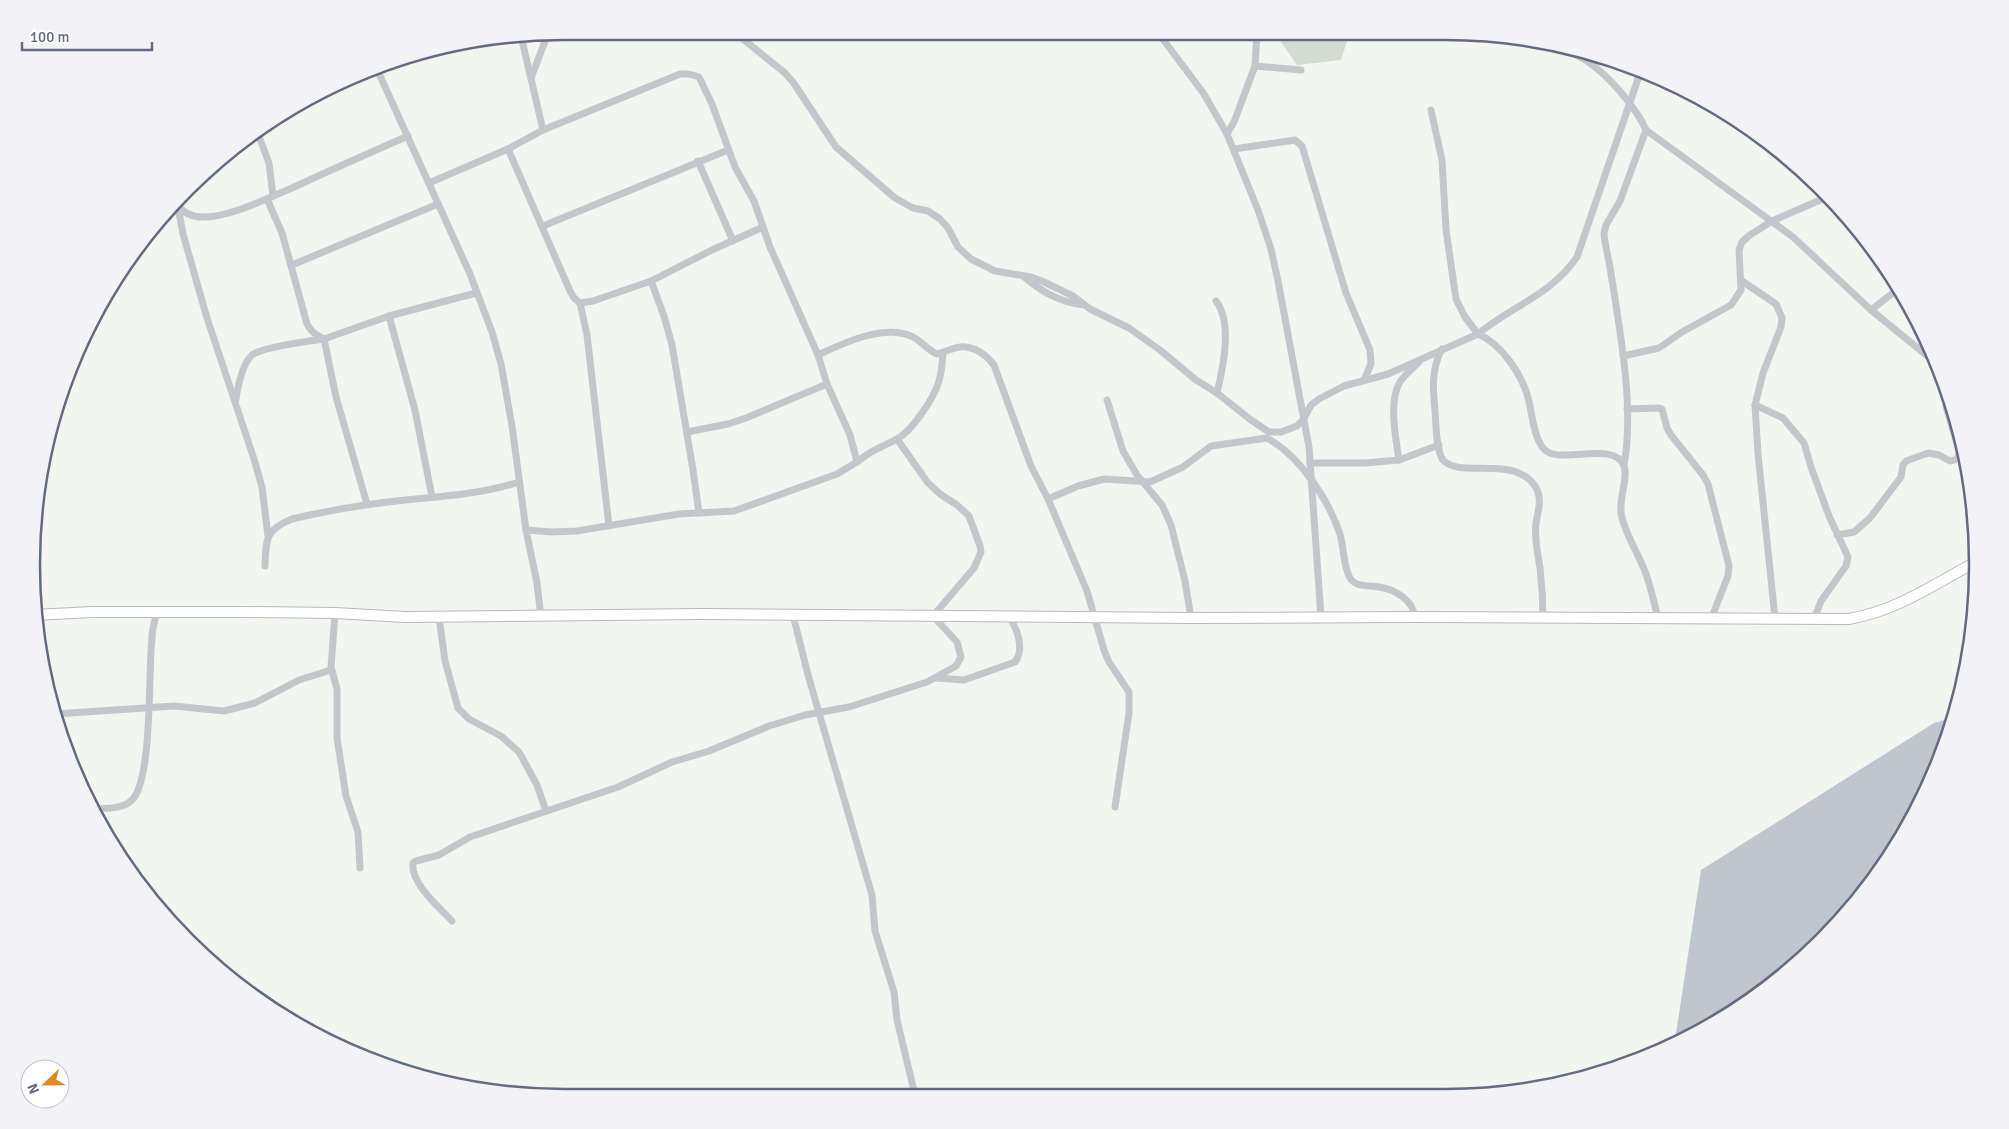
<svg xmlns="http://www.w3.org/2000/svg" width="2009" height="1129" font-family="Signika,sans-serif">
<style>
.green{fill:#d3dbd2}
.water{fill:#c0c6ce}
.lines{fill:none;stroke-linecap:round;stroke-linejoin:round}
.secondary-casing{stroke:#b7b9bf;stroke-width:12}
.minor{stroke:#c5c6cb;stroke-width:7}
.secondary{stroke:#fff;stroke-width:10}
.rim{fill:none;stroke:#646b81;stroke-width:2.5}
</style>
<rect width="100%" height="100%" fill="#f3f5f0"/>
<path class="green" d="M 1280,33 L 1400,33 L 1391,37 L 1347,41 L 1341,60 L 1297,65 L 1279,39 Z"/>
<path class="water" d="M 1954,717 L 1949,736 L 1906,831 L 1822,941 L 1741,1008 L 1675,1040 L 1701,870 L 1934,723 Z"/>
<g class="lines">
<defs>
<path id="secondary" d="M 34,615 L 92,612 L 243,612 L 335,613 L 405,617 L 701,614 L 1191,618 L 1414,617 L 1849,619 C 1899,610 1932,585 1976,562"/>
</defs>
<use href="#secondary" class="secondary-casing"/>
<g class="minor">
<path d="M 1159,34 L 1204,94 L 1227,134 L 1258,210 L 1271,249 L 1278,281 L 1309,447 L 1321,617"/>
<path d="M 738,35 L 785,73 L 793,82 L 836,147 L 895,198 L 913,208 L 928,211 L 940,219 L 948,228 L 958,247 L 971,259 L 995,271 L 1031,277 L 1042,281 L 1073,296 L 1090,309 L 1129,328 L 1160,350 L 1196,380 L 1217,393 L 1251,420 L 1269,432 L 1281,432 L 1297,426 L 1303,420 L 1311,405 L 1319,399 L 1344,386 L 1388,374 L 1478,334 C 1502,344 1523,376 1529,401 C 1532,416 1534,436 1543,448 C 1557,467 1614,439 1624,466 C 1629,479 1617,500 1622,518 C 1627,537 1639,555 1646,574 C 1651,588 1654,603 1658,618"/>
<path d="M 521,36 L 543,130"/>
<path d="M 1551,44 C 1563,50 1576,54 1587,61 C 1608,75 1636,107 1646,130 L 1620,201 L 1606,225 L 1604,234 C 1605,245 1608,256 1610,267 C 1619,326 1635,407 1624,465"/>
<path d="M 1255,66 L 1301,70"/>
<path d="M 376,67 L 470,274 L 492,332 L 501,364 L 512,426 L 526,530 L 537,583 L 541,617"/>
<path d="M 531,78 L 547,36"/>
<path d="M 1431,110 L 1442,160 L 1446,230 L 1456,299 L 1465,317 L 1478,334 C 1513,305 1550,296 1577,257 L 1640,73"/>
<path d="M 1646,130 L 1793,237 L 1871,310 L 1936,363"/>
<path d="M 257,131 L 269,163 L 273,196"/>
<path d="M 1227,134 L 1234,122 L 1255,66 L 1257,33"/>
<path d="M 508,149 L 570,291 L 574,298 L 580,303 L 593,301 L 651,281 L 712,250 L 763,227"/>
<path d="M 1234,149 L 1295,140 L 1302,146 L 1346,293 L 1370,350 L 1371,364 L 1364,380"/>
<path d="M 698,161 L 733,241"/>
<path d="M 429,183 L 508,149 L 543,130 L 680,74 L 689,74 L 699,77 L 712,104 L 735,167 L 754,201 L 770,247 L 818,355 L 827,384 L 850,435 L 857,462 L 837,474 L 734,511 L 679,514 L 577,531 L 552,532 L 526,530"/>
<path d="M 267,199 L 282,233 L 307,324 C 311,332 316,335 324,339 L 389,316 L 476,293"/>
<path d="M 175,203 C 182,212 193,218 205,217 C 230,217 268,198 292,188 C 331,170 369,153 408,136"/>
<path d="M 178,207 L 183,234 L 207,318 L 254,459 L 262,487 L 268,536"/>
<path d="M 543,226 L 728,150"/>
<path d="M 292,265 L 438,204"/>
<path d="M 1023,276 C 1042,292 1059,302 1084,305"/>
<path d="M 651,281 L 664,316 L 672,345 L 693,470 L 699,513"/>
<path d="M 1742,281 L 1776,304 L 1782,318 L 1781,327 L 1763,373 L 1755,405 L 1758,454 L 1775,618"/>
<path d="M 1216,301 C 1233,323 1223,368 1217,393"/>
<path d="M 580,303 L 587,335 L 609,526"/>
<path d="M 1871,310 L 1898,289"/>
<path d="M 389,316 L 415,410 L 432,497"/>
<path d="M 1442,349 C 1431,369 1433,389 1435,411 C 1436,423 1436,451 1443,460 C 1460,479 1513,454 1535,486 C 1543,498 1538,511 1536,523 C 1534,538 1538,554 1540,568 C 1542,585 1543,601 1543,618"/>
<path d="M 818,355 C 843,343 884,324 911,336 C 921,340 927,350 937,354 C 942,353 946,351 952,349 C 968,342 984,352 994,365 L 1031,466 L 1048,499 L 1087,591 L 1104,650 L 1109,662 L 1129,692 L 1129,713 L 1115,807"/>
<path d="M 1623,356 L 1659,348 L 1682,332 L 1731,305 L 1741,290 L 1739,250 L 1742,242 L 1750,235 L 1772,221 L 1827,197"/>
<path d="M 236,399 C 238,386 242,364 252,355 C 262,347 309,341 324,339 L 336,397 L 367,504"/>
<path d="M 1107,400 L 1123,451 L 1137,475 L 1162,505 L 1171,525 L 1185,581 L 1191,618"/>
<path d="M 1755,405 L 1783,418 L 1804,443 L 1811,467 L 1829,516 L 1848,557 L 1846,566 L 1821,601 L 1814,619"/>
<path d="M 1627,409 L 1659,408 L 1662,409 L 1667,428 L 1671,435 L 1703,475 L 1708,484 L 1729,566 L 1728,576 L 1711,619"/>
<path d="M 687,432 L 728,424 L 746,418 L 827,384"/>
<path d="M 1399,460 C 1396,439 1388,401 1400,382 C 1405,374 1413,368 1419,362"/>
<path d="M 857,462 C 872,449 881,448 897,439 C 912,431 933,399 938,384 C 942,374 942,364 943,353"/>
<path d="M 1310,463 L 1365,463 L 1399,460 L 1439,445"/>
<path d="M 1048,499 L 1078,486 L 1104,479 L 1150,482 L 1183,467 L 1211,446 L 1267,438 C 1300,456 1328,499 1340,534 C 1344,548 1343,563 1349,576 C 1354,588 1369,585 1379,587 C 1394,589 1415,601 1414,617"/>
<path d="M 1837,535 L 1854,532 L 1870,518 L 1901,477 L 1903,465 L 1906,461 L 1928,453 L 1939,455 L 1950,461 C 1957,460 1959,458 1959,451 L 1946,406 L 1946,389"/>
<path d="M 265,566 C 266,539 265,530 292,519 C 330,510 367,504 405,500 C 444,496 482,494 519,482"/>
<path d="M 335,613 L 331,667 L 337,689 L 337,738 L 346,796 L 358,832 L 360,868"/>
<path d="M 793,615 L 808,675 L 872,895 L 875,931 L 894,992 L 897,1020 L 915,1095"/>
<path d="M 439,617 L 445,661 L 458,708 L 469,719 L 501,736 L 519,752 L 537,785 L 546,811"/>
<path d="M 937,678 L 964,680 L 1015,662 C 1025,649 1017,628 1009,617"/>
<path d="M 55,714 L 174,706 L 224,711 L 255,703 L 299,680 L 331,670"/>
<path d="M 92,809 C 105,808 122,810 132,800 C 153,779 148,670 152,638 C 152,629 155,620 157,611"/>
<path d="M 452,921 C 440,908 410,883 413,863 L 416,861 L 439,855 L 470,837 L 618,787 L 672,762 L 709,751 L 769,726 L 805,715 L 849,707 L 927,682 L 956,666 L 961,657 L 957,642 L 933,616 L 974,568 L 981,552 L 980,546 L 969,516 L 957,505 L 940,494 L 928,483 L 897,439"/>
</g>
<use href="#secondary" class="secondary"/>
</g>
<path d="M0 0H2009V1129H0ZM564 40H1445A524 524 0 0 1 1969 564V565A524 524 0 0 1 1445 1089H564A524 524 0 0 1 40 565V564A524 524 0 0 1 564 40Z" fill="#f3f3f5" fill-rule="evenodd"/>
<path class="rim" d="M564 40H1445A524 524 0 0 1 1969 564V565A524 524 0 0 1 1445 1089H564A524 524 0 0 1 40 565V564A524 524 0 0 1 564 40Z"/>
<g transform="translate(45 1084) rotate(248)"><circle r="24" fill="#ffffff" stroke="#c1c4cd"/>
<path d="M0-4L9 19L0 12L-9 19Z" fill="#df8a26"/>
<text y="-8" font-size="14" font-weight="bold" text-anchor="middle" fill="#646b81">N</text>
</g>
<path d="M22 42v8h130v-8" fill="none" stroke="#646b81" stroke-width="2.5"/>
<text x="30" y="42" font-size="15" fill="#646b81" stroke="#ffffff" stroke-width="4" paint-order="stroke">100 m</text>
</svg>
